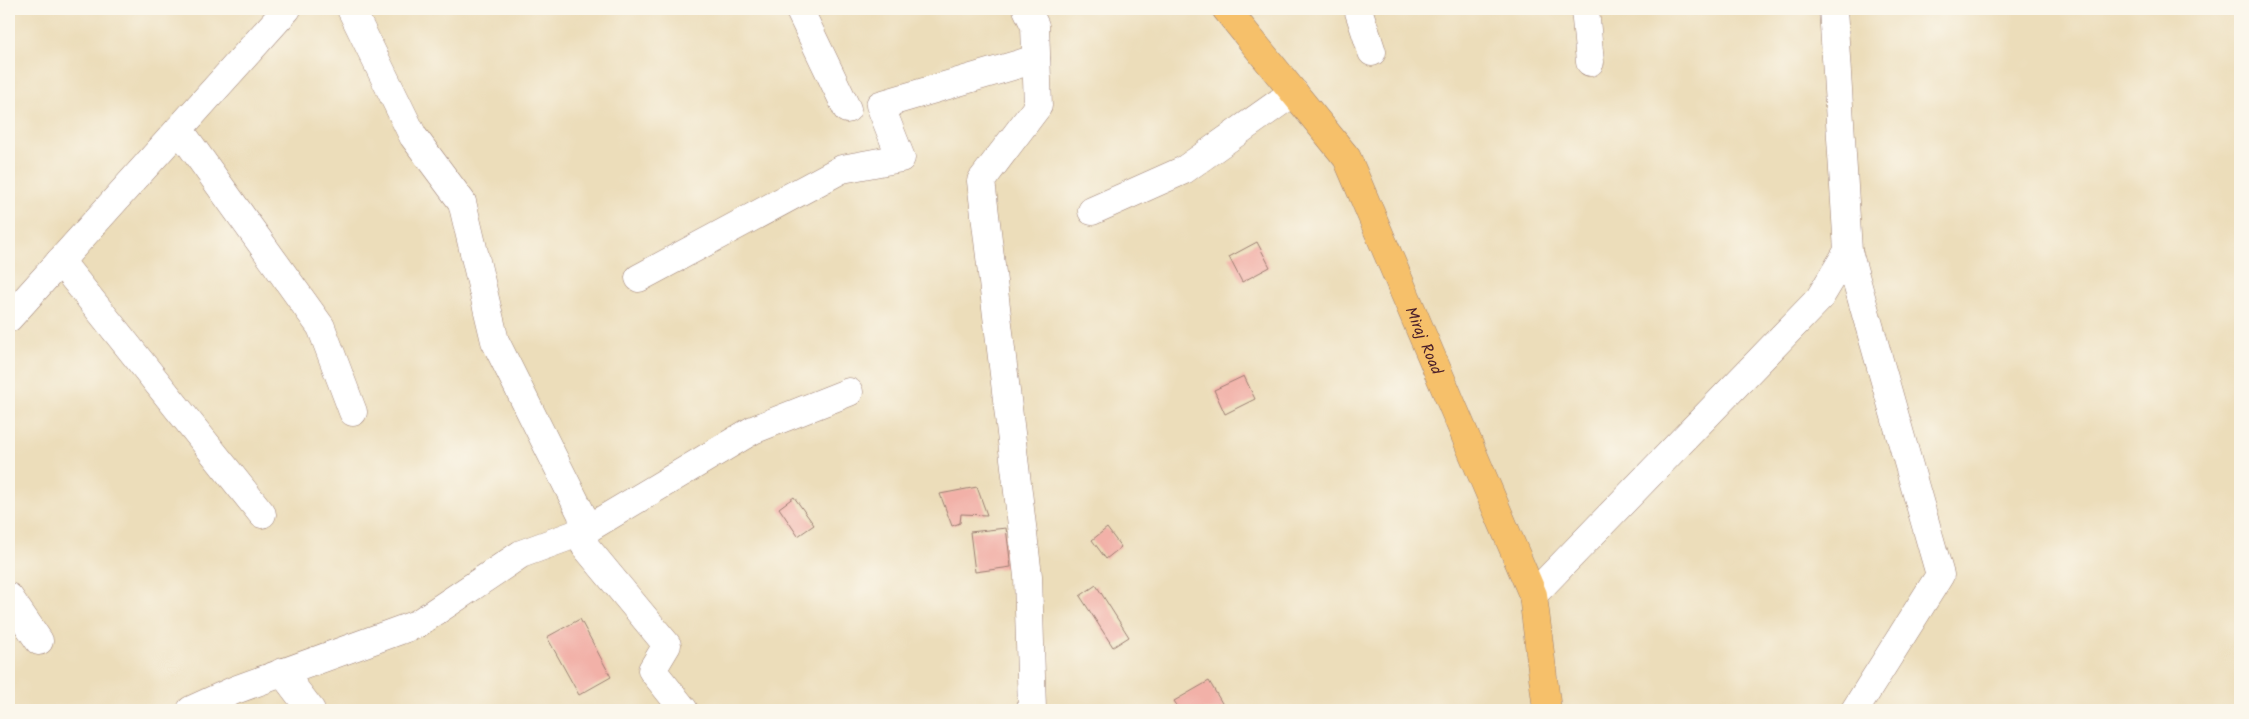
<svg xmlns="http://www.w3.org/2000/svg" width="2249" height="719" font-family="Kalam,sans-serif">
<style>
.building{fill:#f2b1a8}
.lines{fill:none;stroke-linecap:round;stroke-linejoin:round}
.minor-casing{stroke:#9b7e72;stroke-width:29}
.major-casing{stroke:#9b7e72;stroke-width:29}
.minor{stroke:#fff;stroke-width:28}
.major{stroke:#f6c06b;stroke-width:28}
.labels{text-anchor:middle;stroke-width:4;stroke-linejoin:round;paint-order:stroke}
.street-label{font-size:16px;fill:#4a1f2b;stroke:#fbf7ec}
</style>
<rect width="100%" height="100%" fill="#fbf7ec"/>
<filter id="ink" filterUnits="userSpaceOnUse"><feTurbulence type="fractalNoise" baseFrequency=".02" numOctaves="2"/><feDisplacementMap in="SourceGraphic" scale="10" xChannelSelector="R" yChannelSelector="G"/><feConvolveMatrix kernelMatrix="1 2 1 2 8 2 1 2 1" color-interpolation-filters="sRGB"/></filter>
<filter id="wash" filterUnits="userSpaceOnUse"><feTurbulence type="fractalNoise" baseFrequency=".0096" numOctaves="4" result="noise"/><feDisplacementMap in="SourceGraphic" scale="20" xChannelSelector="R" yChannelSelector="G"/><feGaussianBlur stdDeviation="1.12" result="paint"/><feColorMatrix in="noise" values="0 0 0 0 0 0 0 0 0 0 0 0 0 0 0 0 0 1.4 0 .05"/><feComposite in="paint" operator="in"/></filter>
<g filter="url(#wash)">
<rect width="100%" height="100%" fill="#ecddba"/>
<g id="blocks">
<g class="building">
<path d="M 1257,242 L 1270,267 L 1242,282 L 1229,257 Z"/>
<path d="M 1244,376 L 1255,399 L 1225,414 L 1214,390 Z"/>
<path d="M 977,487 L 987,515 L 961,514 L 960,523 L 952,526 L 940,494 Z"/>
<path d="M 794,497 L 814,525 L 798,536 L 779,508 Z"/>
<path d="M 1006,528 L 1011,567 L 975,572 L 970,532 Z"/>
<path d="M 1107,528 L 1121,547 L 1106,559 L 1092,540 Z"/>
<path d="M 1096,585 L 1129,637 L 1113,647 L 1080,596 Z"/>
<path d="M 580,619 L 611,677 L 579,695 L 547,637 Z"/>
<path d="M 1209,681 L 1226,710 L 1180,710 L 1174,701 Z"/>
</g>
</g>
</g>
<g filter="url(#ink)">
<use href="#blocks" fill-opacity="0" stroke="#9b7e72" stroke-width="1"/>
<g class="lines">
<defs>
<g id="minor">
<path d="M 351,9 L 413,136 L 462,202 L 495,341 L 582,515 L 585,546 L 667,645 L 652,670 L 684,710"/>
<path d="M 799,9 L 847,109"/>
<path d="M 1027,9 L 1035,26 L 1038,106 L 981,181 L 1028,576 L 1032,710"/>
<path d="M 1358,9 L 1372,52"/>
<path d="M 1585,9 L 1590,62"/>
<path d="M 179,129 L 321,327 L 353,412"/>
<path d="M 1092,211 L 1184,170 L 1294,92"/>
<path d="M 1848,251 L 1940,575 L 1855,710"/>
<path d="M 60,261 L 262,514"/>
<path d="M 639,278 L 842,169 L 901,158 L 880,105 L 1036,59"/>
<path d="M 9,318 L 287,9"/>
<path d="M 1533,595 L 1819,299 L 1848,251 L 1833,9"/>
<path d="M 9,597 L 39,641"/>
<path d="M 282,672 L 311,710"/>
<path d="M 191,710 L 235,690 L 417,624 L 521,554 L 584,531 L 753,430 L 849,392"/>
</g>
<g id="major">
<path id="s1" d="M 1226,9 L 1347,158 L 1533,595 L 1547,710"/>
</g>
</defs>
<use href="#minor" class="minor-casing"/>
<use href="#major" class="major-casing"/>
<use href="#minor" class="minor"/>
<use href="#major" class="major"/>
</g>
</g>
<g class="labels">
<g class="street-label">
<text dy="6" stroke="none"><textPath href="#s1" startOffset="390">Miraj Road</textPath></text>
</g>
</g>
<rect width="2249" height="719" fill="none" stroke="#fbf7ec" stroke-width="30"/>
</svg>
